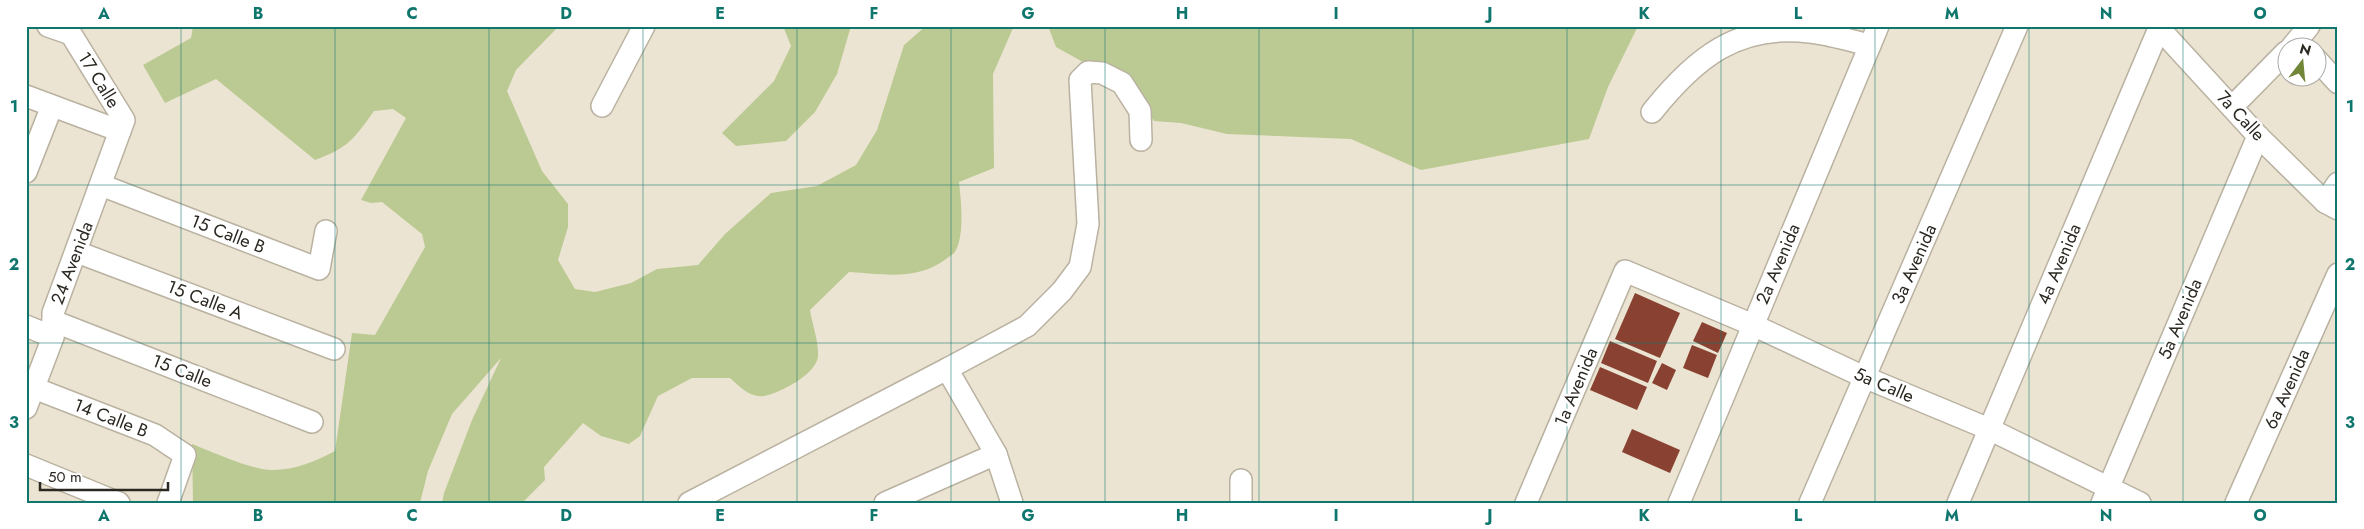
<svg xmlns="http://www.w3.org/2000/svg" width="2364" height="529" font-family="Jost,sans-serif">
<style>
.green{fill:#bbca92}
.building{fill:#894231}
.lines{fill:none;stroke-linecap:round;stroke-linejoin:round}
.minor-casing{stroke:#bab2a1;stroke-width:24}
.minor{stroke:#fff;stroke-width:21}
.grid{fill:none;stroke:#0f766e;stroke-width:1;stroke-opacity:0.55}
.labels{text-anchor:middle;stroke-width:5;stroke-linejoin:round;paint-order:stroke}
.street-label{font-size:18px;fill:#2b2821;stroke:#fff}
.neatline{fill:none;stroke:#0f766e;stroke-width:2}
.grid-label{font-size:16px;text-anchor:middle;font-weight:bold;fill:#0f766e}
</style>
<rect width="100%" height="100%" fill="#ece4d2"/>
<g class="green">
<path d="M 193,26 L 559,26 L 516,70 L 507,91 L 542,171 L 568,204 L 568,227 L 558,260 L 575,289 L 595,292 L 631,283 L 657,269 L 698,265 L 725,234 L 771,193 L 817,186 L 856,165 L 877,130 L 904,45 L 926,26 L 1013,28 L 993,74 L 994,168 L 959,182 C 961,201 965,235 955,252 C 953,254 949,257 946,259 C 917,281 884,274 849,272 L 810,310 C 812,324 819,342 818,356 C 817,374 780,393 764,396 C 750,398 739,386 730,378 L 692,378 L 658,396 L 640,436 L 629,444 L 601,436 L 583,423 L 544,467 L 545,480 L 522,503 L 442,503 L 444,493 L 472,420 L 501,358 L 452,414 L 428,471 L 420,503 L 193,503 L 192,444 C 210,451 254,471 273,470 C 295,470 316,461 335,451 L 352,333 L 375,335 L 425,247 L 422,234 L 382,202 L 371,203 L 361,200 L 406,118 L 393,109 L 374,111 C 354,139 348,148 315,160 L 216,79 L 165,103 L 143,65 L 191,38 Z"/>
<path d="M 783,26 L 851,26 L 837,74 L 815,112 L 786,141 L 736,146 L 722,133 L 774,81 L 791,46 Z"/>
<path d="M 1048,26 L 1638,26 L 1608,87 L 1589,139 L 1421,170 L 1351,139 L 1227,134 L 1181,123 L 1154,121 L 1137,97 L 1101,65 L 1083,62 L 1056,47 Z"/>
</g>
<g class="building">
<path d="M 1635,293 L 1680,313 L 1660,358 L 1615,339 Z"/>
<path d="M 1702,322 L 1727,333 L 1718,353 L 1693,341 Z"/>
<path d="M 1610,341 L 1657,361 L 1648,383 L 1601,363 Z"/>
<path d="M 1692,345 L 1717,355 L 1708,378 L 1683,368 Z"/>
<path d="M 1662,363 L 1676,370 L 1667,390 L 1652,383 Z"/>
<path d="M 1600,367 L 1647,387 L 1637,410 L 1590,390 Z"/>
<path d="M 1632,429 L 1680,450 L 1670,473 L 1622,452 Z"/>
</g>
<g class="lines">
<defs>
<g id="minor">
<path d="M 2159,28 L 2258,136 L 2325,202 L 2338,209"/>
<path d="M 2291,48 L 2309,26"/>
<path d="M 2316,59 L 2338,83"/>
<path d="M 26,96 L 120,131"/>
<path d="M 602,106 L 644,26"/>
<path d="M 2232,107 L 2286,52"/>
<path d="M 1652,112 C 1695,58 1738,23 1810,32 C 1830,34 1851,41 1870,45"/>
<path d="M 26,172 L 52,106"/>
<path d="M 101,185 L 319,269 L 326,231"/>
<path d="M 2325,202 L 2338,183"/>
<path d="M 77,252 L 334,349"/>
<path d="M 53,321 L 312,422"/>
<path d="M 26,326 L 53,337"/>
<path d="M 34,388 L 155,435 L 185,455 L 168,503"/>
<path d="M 26,408 L 53,337 L 53,313 L 124,120 L 71,34 L 48,26"/>
<path d="M 26,465 L 119,503"/>
<path d="M 1241,480 L 1241,503"/>
<path d="M 689,503 L 947,369"/>
<path d="M 885,503 L 996,454"/>
<path d="M 1012,503 L 996,454 L 947,369 L 1027,326 L 1062,291 L 1080,267 L 1088,224 L 1080,80 L 1088,72 L 1102,73 L 1122,83 L 1140,111 L 1141,140"/>
<path d="M 1526,503 L 1625,271 L 1753,325 L 1864,377 L 1989,429 L 2140,503"/>
<path d="M 1679,503 L 1878,26"/>
<path d="M 1810,503 L 2017,26"/>
<path d="M 1958,503 L 2160,26"/>
<path d="M 2102,503 L 2258,136"/>
<path d="M 2236,503 L 2338,274"/>
</g>
</defs>
<use href="#minor" class="minor-casing"/>
<use href="#minor" class="minor"/>
</g>
<path class="grid" d="M 181,26 L 181,503M 335,26 L 335,503M 489,26 L 489,503M 643,26 L 643,503M 797,26 L 797,503M 951,26 L 951,503M 1105,26 L 1105,503M 1259,26 L 1259,503M 1413,26 L 1413,503M 1567,26 L 1567,503M 1721,26 L 1721,503M 1875,26 L 1875,503M 2029,26 L 2029,503M 2183,26 L 2183,503M 26,185 L 2338,185M 26,343 L 2338,343"/>
<g class="labels">
<g class="street-label">
<text transform="translate(99 80) rotate(58)" y="6">17 Calle</text>
<text transform="translate(2241 116) rotate(47)" y="6">7a Calle</text>
<text transform="translate(228 234) rotate(21)" y="6">15 Calle B</text>
<text transform="translate(72 263) rotate(-69)" y="6">24 Avenida</text>
<text transform="translate(1778 264) rotate(-67)" y="6">2a Avenida</text>
<text transform="translate(1914 264) rotate(-66)" y="6">3a Avenida</text>
<text transform="translate(2059 264) rotate(-67)" y="6">4a Avenida</text>
<text transform="translate(205 300) rotate(21)" y="6">15 Calle A</text>
<text transform="translate(2180 319) rotate(-67)" y="6">5a Avenida</text>
<text transform="translate(182 371) rotate(21)" y="6">15 Calle</text>
<text transform="translate(1884 385) rotate(23)" y="6">5a Calle</text>
<text transform="translate(1576 387) rotate(-67)" y="6">1a Avenida</text>
<text transform="translate(2287 389) rotate(-66)" y="6">6a Avenida</text>
<text transform="translate(111 418) rotate(21)" y="6">14 Calle B</text>
</g>
</g>
<rect width="2364" height="529" fill="none" stroke="#ffffff" stroke-width="55"/>
<g transform="translate(2302 62) rotate(16)"><circle r="24" fill="#ffffff" stroke="#aaa9a6"/>
<path d="M0-4L9 19L0 12L-9 19Z" fill="#728637"/>
<text y="-8" font-size="14" font-weight="bold" text-anchor="middle" fill="#2b2821">N</text>
</g>
<path d="M40 482v8h128v-8" fill="none" stroke="#2b2821" stroke-width="2.5"/>
<text x="48" y="482" font-size="15" fill="#2b2821" stroke="#ffffff" stroke-width="4" paint-order="stroke">50 m</text>
<rect x="28" y="28" width="2308" height="474" class="neatline"/>
<g class="grid-label">
<text x="104" y="19">A</text>
<text x="258" y="19">B</text>
<text x="412" y="19">C</text>
<text x="566" y="19">D</text>
<text x="720" y="19">E</text>
<text x="874" y="19">F</text>
<text x="1028" y="19">G</text>
<text x="1182" y="19">H</text>
<text x="1336" y="19">I</text>
<text x="1490" y="19">J</text>
<text x="1644" y="19">K</text>
<text x="1798" y="19">L</text>
<text x="1952" y="19">M</text>
<text x="2106" y="19">N</text>
<text x="2260" y="19">O</text>
<text x="14" y="112">1</text>
<text x="2350" y="112">1</text>
<text x="14" y="270">2</text>
<text x="2350" y="270">2</text>
<text x="14" y="428">3</text>
<text x="2350" y="428">3</text>
<text x="104" y="521">A</text>
<text x="258" y="521">B</text>
<text x="412" y="521">C</text>
<text x="566" y="521">D</text>
<text x="720" y="521">E</text>
<text x="874" y="521">F</text>
<text x="1028" y="521">G</text>
<text x="1182" y="521">H</text>
<text x="1336" y="521">I</text>
<text x="1490" y="521">J</text>
<text x="1644" y="521">K</text>
<text x="1798" y="521">L</text>
<text x="1952" y="521">M</text>
<text x="2106" y="521">N</text>
<text x="2260" y="521">O</text>
</g>
</svg>
